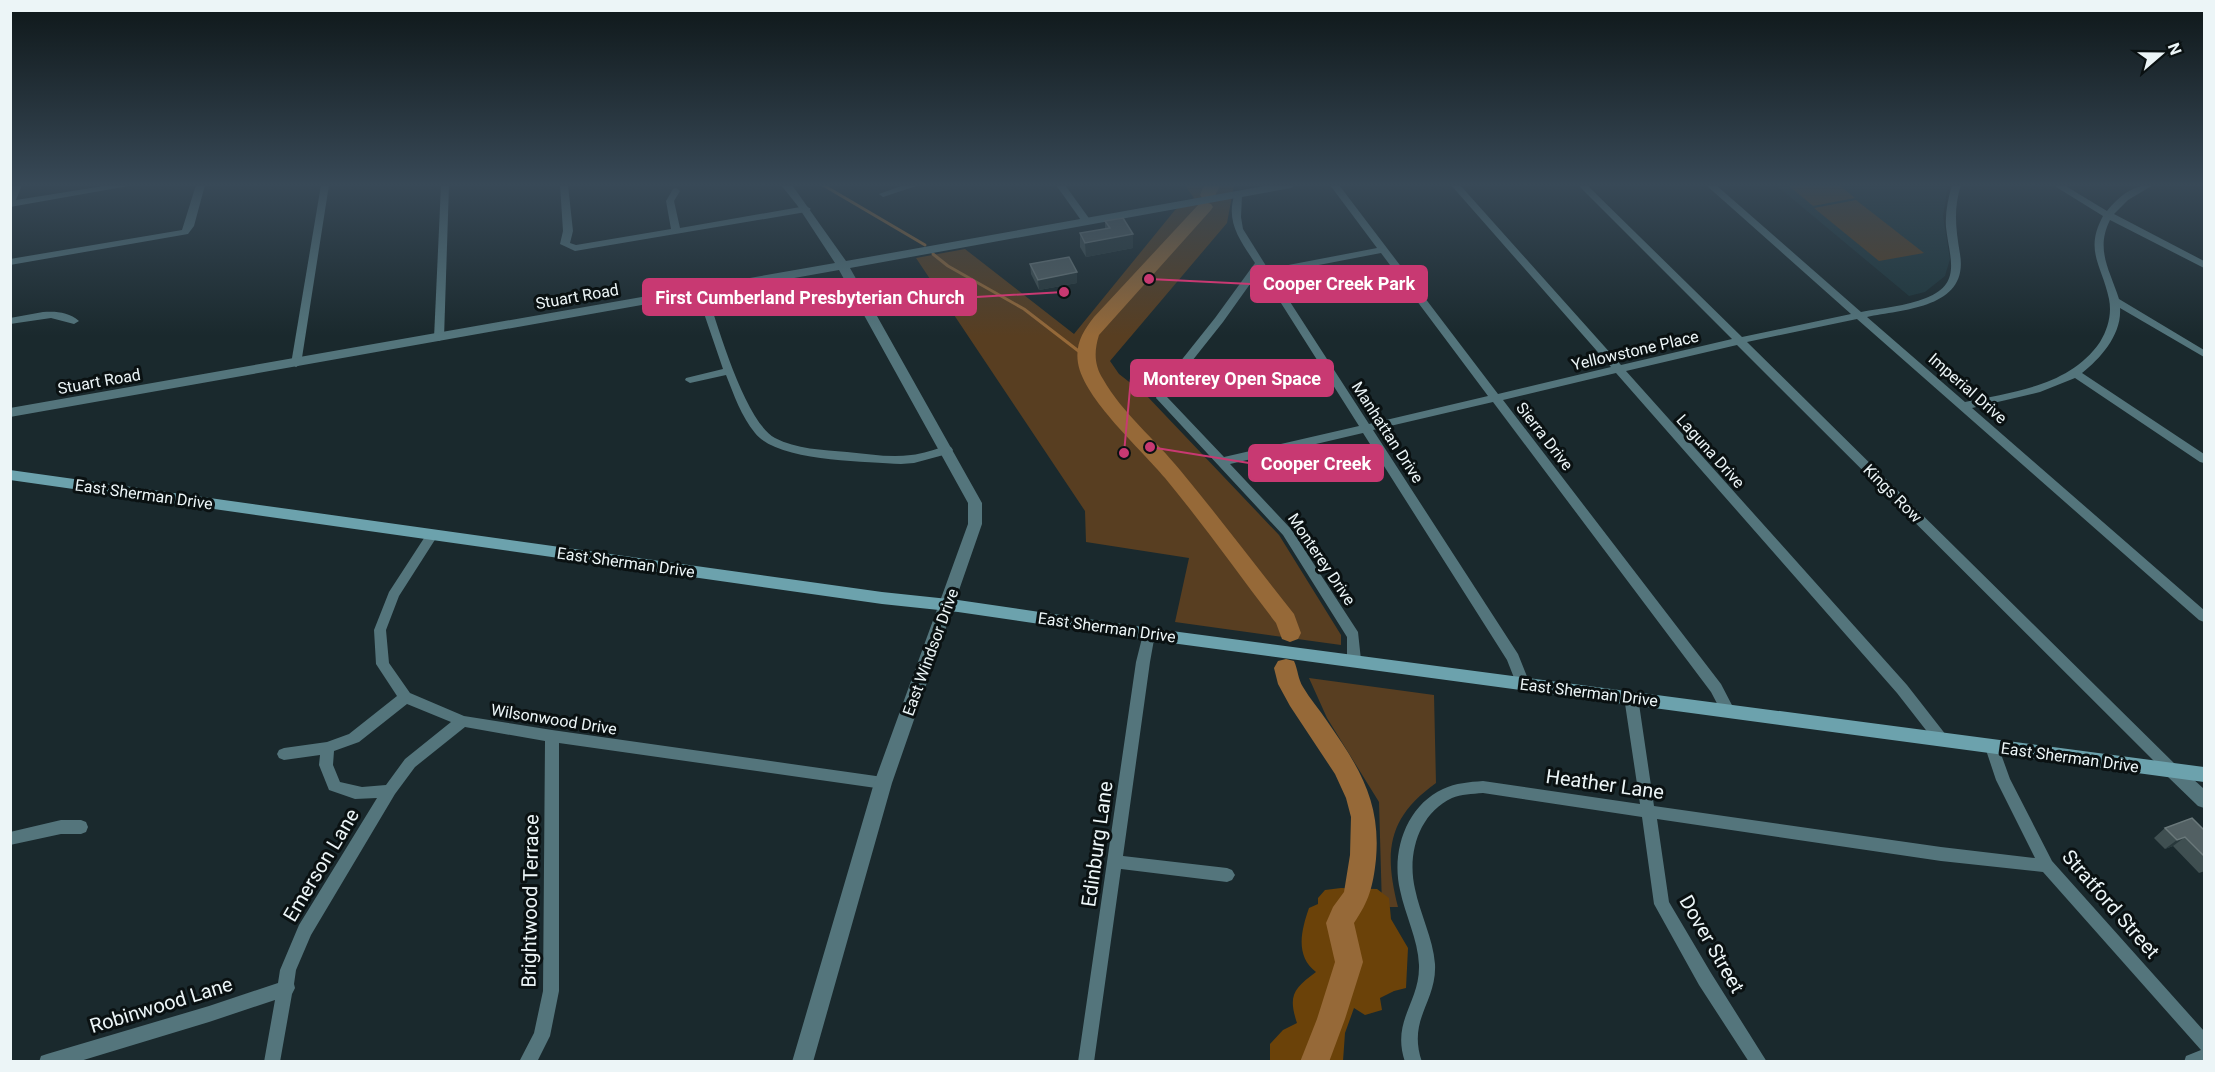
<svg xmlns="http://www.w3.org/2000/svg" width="2215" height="1072" font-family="Roboto,sans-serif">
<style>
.built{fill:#1e363b}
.green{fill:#583e21}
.forest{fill:#6b4209}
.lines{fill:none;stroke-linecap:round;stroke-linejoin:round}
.stream{stroke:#966938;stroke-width:3}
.river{fill:#966938;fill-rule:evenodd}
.minor{fill:#54757c;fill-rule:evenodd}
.tertiary{fill:#54757c;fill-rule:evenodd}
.secondary{fill:#6ca2ad;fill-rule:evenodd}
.wall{fill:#3f4f51}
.shaded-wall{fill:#28383b}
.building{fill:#526063;stroke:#6a787a;stroke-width:1.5}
.labels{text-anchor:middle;stroke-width:6;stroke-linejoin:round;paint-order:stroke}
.street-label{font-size:16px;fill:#ecf5f7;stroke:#0a1112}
.near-street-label{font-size:20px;fill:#ecf5f7;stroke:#0a1112}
.leader{fill:none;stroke:#c83972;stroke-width:2}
.callout-dot{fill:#c83972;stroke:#0a1112;stroke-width:2}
.callout{fill:#c83972;stroke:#c83972;stroke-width:2}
.callout-label{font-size:18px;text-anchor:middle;font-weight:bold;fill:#fff}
</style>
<rect width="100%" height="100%" fill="#1a292d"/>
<path class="built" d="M 1776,185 L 1948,185 L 1943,216 L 1950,259 L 1945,276 L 1925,292 L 1909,296 Z"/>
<g class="green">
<path d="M 1185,185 L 1234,185 L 1227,223 L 1110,361 L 1119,374 L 1146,395 L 1279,535 L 1341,635 L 1341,645 L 1175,622 L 1189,558 L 1086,542 L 1085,511 L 916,258 L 965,249 L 1074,334 L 1175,210 L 1194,198 Z"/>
<path d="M 1788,185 L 1839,185 L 1855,198 L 1813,206 Z"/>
<path d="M 1856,200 L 1924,253 L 1879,261 L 1814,208 Z"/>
<path d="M 1309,678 L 1434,695 L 1436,783 C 1387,818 1384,852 1398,907 L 1382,907 L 1379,802 L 1327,718 Z"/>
</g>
<path class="forest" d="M 1341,888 L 1377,889 L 1389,898 L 1391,919 L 1408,948 L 1406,988 L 1394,991 L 1380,998 L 1382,1010 L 1365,1015 L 1354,1008 L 1345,1033 L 1343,1061 L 1270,1061 L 1270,1044 L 1283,1030 L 1297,1023 C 1288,996 1293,989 1316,972 C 1295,956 1301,931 1309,908 L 1318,904 L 1318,898 L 1325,890 Z"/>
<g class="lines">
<g class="stream">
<path d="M 823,185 L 925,245"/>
<path d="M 933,254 L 948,266 L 1024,309 L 1085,356"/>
</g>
<g class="river">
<path d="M 1204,185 L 1220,185 L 1214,198 L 1202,198 L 1200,195 Z"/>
<path d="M 1205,202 L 1211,204 L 1213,207 L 1211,210 L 1099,335 C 1094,351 1094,365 1103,379 C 1123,414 1155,439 1180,470 C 1219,517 1256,566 1294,614 L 1301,633 L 1298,639 L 1290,642 L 1282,639 L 1276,623 C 1239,575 1204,525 1165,478 C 1141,449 1084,399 1078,363 C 1075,344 1083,331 1094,317 L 1199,204 Z"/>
<path d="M 1286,659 L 1294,661 C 1298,670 1298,679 1303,687 C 1310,699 1319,709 1327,721 C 1359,767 1381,801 1376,859 C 1373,887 1369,901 1354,923 L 1363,962 L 1345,1019 L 1329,1062 L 1300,1062 L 1317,1019 L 1335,962 L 1326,923 L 1333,907 L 1344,892 L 1350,855 L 1351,817 L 1346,798 L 1335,774 L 1290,706 L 1278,684 L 1274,668 L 1278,661 Z"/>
</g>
<g class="minor">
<path d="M 13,185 L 22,185 L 16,200 L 110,185 L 134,185 L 10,207 L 10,192 Z"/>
<path d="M 196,185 L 205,185 L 194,226 L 188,234 L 10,265 L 10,259 L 182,230 Z"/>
<path d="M 321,185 L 329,185 L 301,364 L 296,367 L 291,364 Z"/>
<path d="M 441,185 L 449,185 L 444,338 L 439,341 L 434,338 Z"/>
<path d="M 560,185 L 568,185 L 573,231 L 570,243 L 576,245 L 671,229 L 666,201 L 673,189 L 676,188 L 680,191 L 674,201 L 680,228 L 806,206 L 811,209 L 806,212 L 575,251 L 560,244 L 563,231 Z"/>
<path d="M 904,185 L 919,185 L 883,197 L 879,194 Z"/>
<path d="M 1056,185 L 1065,185 L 1091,221 L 1089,223 L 1083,223 Z"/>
<path d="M 1330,185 L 1339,185 L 1498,394 L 1611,367 L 1451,185 L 1460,185 L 1621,365 L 1732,339 L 1578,185 L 1587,185 L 1742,337 L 1851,314 L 1706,185 L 1716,185 L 1861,312 C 1882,308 1906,306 1926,298 C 1963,284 1949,257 1946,227 C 1945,213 1948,199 1952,185 L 1961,185 C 1953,209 1956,230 1960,254 C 1969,308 1905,309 1867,317 L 1965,402 C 2013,392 2070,386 2100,342 C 2108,329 2112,314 2109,299 C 2102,265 2084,251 2103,216 L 2053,185 L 2064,185 L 2107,211 C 2120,195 2133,185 2153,185 L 2128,200 L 2114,214 L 2204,261 L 2204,268 L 2110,220 C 2095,250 2110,270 2119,299 L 2204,350 L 2204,357 L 2120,308 C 2122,334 2101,358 2082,373 L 2204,454 L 2204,463 L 2200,462 L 2075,378 L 2040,392 L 1972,408 L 2204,610 L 2204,622 L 2199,620 L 1857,319 L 1747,342 L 2178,767 L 2180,771 L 2178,775 L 2173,777 L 2168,775 L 1737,345 L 1626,371 L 1907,685 L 1946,735 L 1948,739 L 1946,743 L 1941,745 L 1936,743 L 1897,693 L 1616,373 L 1503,400 L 1721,684 L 1734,709 L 1732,713 L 1727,715 L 1722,713 L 1711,692 L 1493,402 L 1373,430 L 1518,654 L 1530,684 L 1528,688 L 1523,689 L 1518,688 L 1507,660 L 1363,433 L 1230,464 L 1291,529 L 1358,632 L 1361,660 L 1359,664 L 1354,665 L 1349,664 L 1347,660 L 1347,637 L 1283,535 L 1156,398 L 1160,387 L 1215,318 L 1255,263 C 1240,240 1225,222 1235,193 L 1238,192 L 1242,195 L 1241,217 L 1243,229 L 1268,269 L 1377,248 ZM 1381,253 L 1488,396 L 1369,424 L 1272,274 ZM 1260,270 L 1359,426 L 1224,457 L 1167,397 L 1169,390 L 1223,322 Z"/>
<path d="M 701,287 L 706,290 C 717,324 745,422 775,438 C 796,449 823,450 847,452 C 868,454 891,458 911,455 C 923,454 935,449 947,446 L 951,447 L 953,450 L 951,453 L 914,463 L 901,464 C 865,461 778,462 755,433 C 741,416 734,395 726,375 L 690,383 L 685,380 L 686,378 L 723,369 L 696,290 Z"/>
<path d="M 43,312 C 56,311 69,312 79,321 L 74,324 L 51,318 L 10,324 L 10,318 Z"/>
<path d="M 432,531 L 438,535 L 399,596 L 386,630 L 389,663 L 410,693 L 464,716 L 552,730 L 883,777 L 888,779 L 890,783 L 888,787 L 883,789 L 559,743 L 559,991 L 550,1036 L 537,1062 L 519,1062 L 534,1033 L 543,991 L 545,741 L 465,727 L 415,767 L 395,794 L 311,935 L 296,970 L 294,984 L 295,988 L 292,994 L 280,1062 L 264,1062 L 275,1000 L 209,1022 L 77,1062 L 39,1062 L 41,1056 L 47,1054 L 209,1006 L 278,983 L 280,970 L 299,925 L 377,798 L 355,799 L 329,790 L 319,765 L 320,755 L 284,760 L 279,758 L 277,754 L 279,750 L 284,748 L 327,742 L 349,734 L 397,696 L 376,664 L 374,630 L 389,592 L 428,532 ZM 407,704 L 451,722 L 405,759 L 386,785 L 362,787 L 340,782 L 333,765 L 334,751 L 359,742 Z"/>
<path d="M 1149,629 L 1154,630 L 1155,634 L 1150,662 L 1123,856 L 1227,868 L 1232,870 L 1235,875 L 1232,880 L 1227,882 L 1121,869 L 1094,1062 L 1078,1062 L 1136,662 L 1144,630 Z"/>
<path d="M 1631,691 L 1636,693 L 1638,697 L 1654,806 L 1941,847 L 2035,858 L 1996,780 L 1985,747 L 1987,743 L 1992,741 L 1997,743 L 2010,779 L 2052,861 L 2204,1031 L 2204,1062 L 2184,1062 L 2186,1056 L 2201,1050 L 2043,872 L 1941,861 L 1657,819 L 1669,902 L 1711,973 L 1767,1062 L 1749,1062 L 1699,985 L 1654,904 L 1642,817 L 1483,793 C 1472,794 1461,794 1452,798 C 1418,814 1407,855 1415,889 C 1420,914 1433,938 1435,964 C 1437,1002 1407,1019 1422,1062 L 1405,1062 C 1391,1020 1420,1003 1419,965 C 1418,939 1405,915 1400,890 C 1391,852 1406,806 1443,789 C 1456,783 1469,782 1483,781 L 1640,804 L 1624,697 L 1626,693 Z"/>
<path d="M 61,820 L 81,820 L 86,822 L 88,827 L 86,832 L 81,834 L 61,834 L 10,845 L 10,832 Z"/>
</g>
<g class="tertiary">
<path d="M 781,185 L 792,185 L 846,261 L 1270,185 L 1296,185 L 1291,188 L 850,268 L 982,503 L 982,524 L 892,783 L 813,1062 L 792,1062 L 874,783 L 968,524 L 968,503 L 839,270 L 10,417 L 10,408 L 835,263 L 797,205 Z"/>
<path d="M 2173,763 L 2179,766 L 2204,789 L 2204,808 L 2198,806 L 2167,776 L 2164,771 L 2167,766 Z"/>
</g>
<path class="secondary" d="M 10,470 L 882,592 L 958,600 L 1149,628 L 2204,767 L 2204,782 L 1149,640 L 958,612 L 882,604 L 10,480 Z"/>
</g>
<g class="wall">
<path d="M 1105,221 L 1133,248 L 1086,257 L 1080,247 L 1080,233 L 1105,229 Z"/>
<path d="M 1030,264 L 1077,272 L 1077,283 L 1039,290 L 1031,274 Z"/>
<path d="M 2165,828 L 2205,829 L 2205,871 L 2199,873 L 2173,846 L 2165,849 L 2154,838 Z"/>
</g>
<g class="shaded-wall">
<path d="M 1133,234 L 1133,248 L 1086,257 L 1085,243 Z"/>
<path d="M 1077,272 L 1077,283 L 1039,290 L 1038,280 Z"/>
<path d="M 2185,837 L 2173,846 L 2165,849 L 2177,840 Z"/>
</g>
<g class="building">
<path d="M 1123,218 L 1133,234 L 1085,243 L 1080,233 L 1110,228 L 1105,221 Z"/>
<path d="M 1069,257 L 1077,272 L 1038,280 L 1030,264 Z"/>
<path d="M 2192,818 L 2203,829 L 2205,829 L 2205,857 L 2185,837 L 2177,840 L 2165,828 Z"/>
</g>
<linearGradient id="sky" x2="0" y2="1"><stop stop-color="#0e1719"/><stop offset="0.55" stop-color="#384957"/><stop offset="1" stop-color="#384957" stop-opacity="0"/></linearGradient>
<rect width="2215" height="336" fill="url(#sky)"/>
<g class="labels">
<g class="street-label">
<text transform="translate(577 296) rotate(-10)" y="6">Stuart Road</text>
<text transform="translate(1635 350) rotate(-13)" y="6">Yellowstone Place</text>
<text transform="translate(99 381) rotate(-10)" y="6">Stuart Road</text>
<text transform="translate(1968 388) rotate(41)" y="6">Imperial Drive</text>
<text transform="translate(1388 432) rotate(57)" y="6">Manhattan Drive</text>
<text transform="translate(1545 436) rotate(52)" y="6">Sierra Drive</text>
<text transform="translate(1711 451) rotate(48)" y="6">Laguna Drive</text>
<text transform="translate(1893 493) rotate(45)" y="6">Kings Row</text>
<text transform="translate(144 494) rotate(8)" y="6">East Sherman Drive</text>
<text transform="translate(1322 559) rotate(56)" y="6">Monterey Drive</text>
<text transform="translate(626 562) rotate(8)" y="6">East Sherman Drive</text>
<text transform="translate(1107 627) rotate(8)" y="6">East Sherman Drive</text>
<text transform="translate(930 652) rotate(-70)" y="6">East Windsor Drive</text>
<text transform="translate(1589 692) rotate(7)" y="6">East Sherman Drive</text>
<text transform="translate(554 719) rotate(9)" y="6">Wilsonwood Drive</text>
<text transform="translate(2070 757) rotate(8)" y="6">East Sherman Drive</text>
</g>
<g class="near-street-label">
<text transform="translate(1605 784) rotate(8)" y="7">Heather Lane</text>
<text transform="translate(1097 844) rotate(-82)" y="7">Edinburg Lane</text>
<text transform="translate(321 865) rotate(-59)" y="7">Emerson Lane</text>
<text transform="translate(530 901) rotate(-89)" y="7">Brightwood Terrace</text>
<text transform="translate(2111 904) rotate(49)" y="7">Stratford Street</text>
<text transform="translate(1712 944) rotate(60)" y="7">Dover Street</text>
<text transform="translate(161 1005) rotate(-17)" y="7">Robinwood Lane</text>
</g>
</g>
<path class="leader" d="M1149 279L1251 284M1064 292L976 297M1124 453L1131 378M1150 447L1249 463"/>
<g class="callout-dot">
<circle cx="1149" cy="279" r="6"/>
<circle cx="1064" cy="292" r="6"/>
<circle cx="1124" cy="453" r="6"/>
<circle cx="1150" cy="447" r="6"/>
</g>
<g class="callout">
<rect x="1251" y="266" width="176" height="36" rx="6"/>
<rect x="643" y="279" width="333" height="36" rx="6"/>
<rect x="1131" y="360" width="202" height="36" rx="6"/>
<rect x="1249" y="445" width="134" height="36" rx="6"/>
</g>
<g class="callout-label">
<text x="1339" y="290">Cooper Creek Park</text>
<text x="810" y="304">First Cumberland Presbyterian Church</text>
<text x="1232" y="385">Monterey Open Space</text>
<text x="1316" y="470">Cooper Creek</text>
</g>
<rect width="2215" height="1072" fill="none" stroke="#ecf5f7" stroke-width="24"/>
<g transform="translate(2161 54) rotate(70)" stroke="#0a1112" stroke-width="4.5" paint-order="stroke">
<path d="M0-4.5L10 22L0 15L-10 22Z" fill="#ecf5f7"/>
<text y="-9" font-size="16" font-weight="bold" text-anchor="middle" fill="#ecf5f7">N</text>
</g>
</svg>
